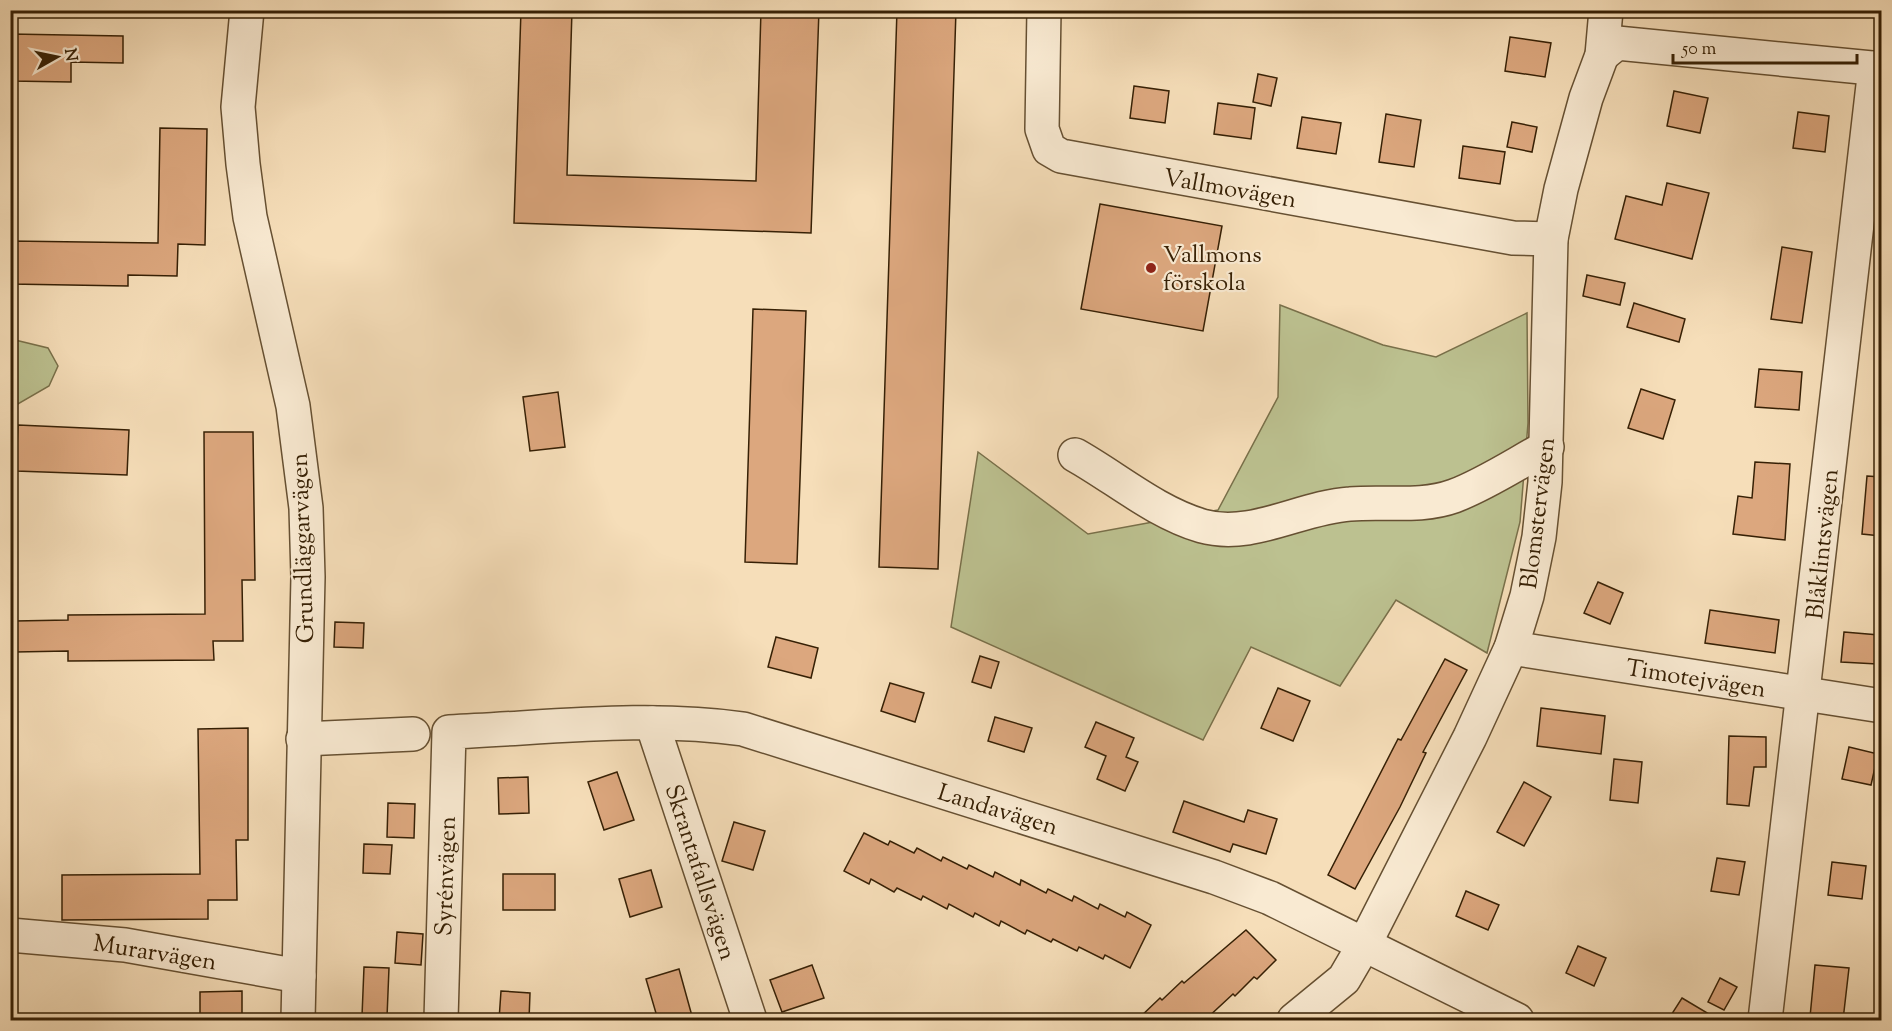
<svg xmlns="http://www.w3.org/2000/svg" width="1892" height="1031" font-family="'Sorts Mill Goudy',serif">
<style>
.green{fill:#bcc190;stroke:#79704a;stroke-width:1.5}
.building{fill:#dca77e;stroke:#362005;stroke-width:1.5}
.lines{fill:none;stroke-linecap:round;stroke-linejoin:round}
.minor-casing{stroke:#665032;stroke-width:36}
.minor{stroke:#f9ead2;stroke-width:33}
.poi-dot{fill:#8f2418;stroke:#f9ead2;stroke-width:2}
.labels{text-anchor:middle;stroke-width:4.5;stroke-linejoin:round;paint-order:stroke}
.street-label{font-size:24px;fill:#362005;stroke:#f9ead2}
.poi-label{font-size:24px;fill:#362005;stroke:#f9ead2;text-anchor:start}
</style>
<rect width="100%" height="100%" fill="#f6deb9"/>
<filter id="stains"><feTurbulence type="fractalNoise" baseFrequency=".00333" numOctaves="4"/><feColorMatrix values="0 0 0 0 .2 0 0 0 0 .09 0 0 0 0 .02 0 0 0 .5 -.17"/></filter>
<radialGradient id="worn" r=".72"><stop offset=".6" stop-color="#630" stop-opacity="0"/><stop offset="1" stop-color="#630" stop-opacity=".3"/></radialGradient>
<g class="green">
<path d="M 1280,305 L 1383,345 L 1436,357 L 1527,313 L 1528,423 L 1520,522 L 1487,653 L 1396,600 L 1340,686 L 1251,647 L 1203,740 L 951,627 L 978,452 L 1088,534 L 1218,510 L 1278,397 Z"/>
<path d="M 11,339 L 48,348 L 58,366 L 49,386 L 11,408 Z"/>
</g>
<g class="building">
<path d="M 521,10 L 572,10 L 567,175 L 756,181 L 761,10 L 819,10 L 811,233 L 514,223 Z"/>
<path d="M 897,10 L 956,10 L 938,569 L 879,567 Z"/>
<path d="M 10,34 L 123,36 L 123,63 L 71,62 L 71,82 L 10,81 Z"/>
<path d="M 1510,37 L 1551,43 L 1545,77 L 1505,71 Z"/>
<path d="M 1258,74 L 1277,78 L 1271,106 L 1253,102 Z"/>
<path d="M 1134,86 L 1169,91 L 1165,123 L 1130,118 Z"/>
<path d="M 1674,91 L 1708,98 L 1700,133 L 1667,126 Z"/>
<path d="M 1218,103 L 1255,108 L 1251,139 L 1214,134 Z"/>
<path d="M 1798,112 L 1829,116 L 1825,152 L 1793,148 Z"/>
<path d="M 1386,114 L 1421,120 L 1414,167 L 1379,162 Z"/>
<path d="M 1302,117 L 1341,123 L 1336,154 L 1297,148 Z"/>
<path d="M 1512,122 L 1537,127 L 1532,152 L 1507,147 Z"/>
<path d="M 160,128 L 207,129 L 205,245 L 178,244 L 177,276 L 128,275 L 128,286 L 10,284 L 10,241 L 158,243 Z"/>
<path d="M 1463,146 L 1505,152 L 1500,184 L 1459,178 Z"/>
<path d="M 1667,183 L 1709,193 L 1692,259 L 1615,239 L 1626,196 L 1662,205 Z"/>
<path d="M 1100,204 L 1222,226 L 1203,331 L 1081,309 Z"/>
<path d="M 1782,247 L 1812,252 L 1802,323 L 1771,319 Z"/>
<path d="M 1587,275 L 1625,283 L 1620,305 L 1583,296 Z"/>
<path d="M 1634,303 L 1685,319 L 1679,342 L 1627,327 Z"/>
<path d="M 753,309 L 806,311 L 797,564 L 745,562 Z"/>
<path d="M 1759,369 L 1802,372 L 1799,410 L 1755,407 Z"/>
<path d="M 1641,389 L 1675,400 L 1663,439 L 1628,428 Z"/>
<path d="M 558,392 L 565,447 L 530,451 L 523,397 Z"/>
<path d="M 18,425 L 129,430 L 127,475 L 16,471 Z"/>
<path d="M 204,432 L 253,432 L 255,580 L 242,580 L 243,641 L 213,641 L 214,660 L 68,661 L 68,651 L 15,652 L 15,621 L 68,620 L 68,615 L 205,614 Z"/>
<path d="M 1755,462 L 1790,464 L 1785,540 L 1733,534 L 1738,496 L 1752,498 Z"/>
<path d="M 1867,476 L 1881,477 L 1881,536 L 1862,534 Z"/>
<path d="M 1598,582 L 1623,593 L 1610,624 L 1584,613 Z"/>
<path d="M 1710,610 L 1779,620 L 1775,653 L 1705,643 Z"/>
<path d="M 335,622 L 364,623 L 363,648 L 334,647 Z"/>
<path d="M 1844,632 L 1879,635 L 1877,664 L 1841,662 Z"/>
<path d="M 776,637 L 818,648 L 811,678 L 768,667 Z"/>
<path d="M 980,656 L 999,662 L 991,688 L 972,682 Z"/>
<path d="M 1445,659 L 1467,670 L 1423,752 L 1426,753 L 1400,807 L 1355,889 L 1328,875 L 1398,739 L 1401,740 Z"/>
<path d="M 890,683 L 924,693 L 915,722 L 881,711 Z"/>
<path d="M 1278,688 L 1310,701 L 1293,741 L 1261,728 Z"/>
<path d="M 1541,708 L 1605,716 L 1601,754 L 1537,746 Z"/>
<path d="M 995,717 L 1032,728 L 1024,752 L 988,741 Z"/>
<path d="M 1096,722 L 1134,738 L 1126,757 L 1138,762 L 1125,791 L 1097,779 L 1106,756 L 1085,747 Z"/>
<path d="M 248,728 L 248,840 L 236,840 L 237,900 L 208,900 L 208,919 L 62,920 L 62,875 L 200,874 L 198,729 Z"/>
<path d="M 1729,736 L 1766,737 L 1766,767 L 1754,767 L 1749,806 L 1727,804 Z"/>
<path d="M 1849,747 L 1878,754 L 1871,785 L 1842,779 Z"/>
<path d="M 1614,759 L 1642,762 L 1638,803 L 1610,800 Z"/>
<path d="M 617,772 L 634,820 L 604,830 L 588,782 Z"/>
<path d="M 528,777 L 529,813 L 499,814 L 498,778 Z"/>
<path d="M 1524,782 L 1551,797 L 1524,846 L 1497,832 Z"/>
<path d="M 1184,801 L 1244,822 L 1248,810 L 1277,819 L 1266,854 L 1233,844 L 1230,852 L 1173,832 Z"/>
<path d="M 388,803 L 415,804 L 414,838 L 387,837 Z"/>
<path d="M 734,822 L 765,831 L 753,870 L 722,861 Z"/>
<path d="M 864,833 L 888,845 L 890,841 L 914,853 L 917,848 L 941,861 L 943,857 L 967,869 L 969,865 L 993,877 L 995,872 L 1020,885 L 1021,880 L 1046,893 L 1048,889 L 1072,901 L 1074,896 L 1098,909 L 1100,904 L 1125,917 L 1127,912 L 1151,925 L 1130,968 L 1105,955 L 1103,959 L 1079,947 L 1077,951 L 1053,939 L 1051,942 L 1027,930 L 1025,934 L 1001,921 L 999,926 L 975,913 L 973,917 L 949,904 L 947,909 L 923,896 L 921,900 L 897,888 L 894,892 L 871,879 L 869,884 L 844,871 Z"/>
<path d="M 364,844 L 392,845 L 390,874 L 363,873 Z"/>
<path d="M 1717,858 L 1745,862 L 1739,895 L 1711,891 Z"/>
<path d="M 1832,862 L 1866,866 L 1862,899 L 1828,895 Z"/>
<path d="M 651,870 L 662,907 L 630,917 L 619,879 Z"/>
<rect x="503" y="874" width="52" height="36"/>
<path d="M 1466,891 L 1499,905 L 1488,930 L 1456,916 Z"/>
<path d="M 1246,930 L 1276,960 L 1257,979 L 1254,977 L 1235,996 L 1233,994 L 1205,1020 L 1137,1020 L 1160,998 L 1162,1000 L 1182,981 L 1184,983 Z"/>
<path d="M 397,932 L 423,934 L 421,965 L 395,963 Z"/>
<path d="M 1578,946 L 1606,958 L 1594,986 L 1566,973 Z"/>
<path d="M 812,965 L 824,998 L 782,1012 L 770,980 Z"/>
<path d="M 1815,965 L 1849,968 L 1843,1020 L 1810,1017 Z"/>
<path d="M 364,967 L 389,968 L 387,1017 L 362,1016 Z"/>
<path d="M 679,969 L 692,1016 L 675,1020 L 658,1020 L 646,979 Z"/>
<path d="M 1720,978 L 1737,987 L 1724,1010 L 1708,1002 Z"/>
<path d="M 242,991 L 242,1020 L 200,1020 L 200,992 Z"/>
<path d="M 501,991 L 530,993 L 529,1020 L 499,1020 Z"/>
<path d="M 1682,998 L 1719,1020 L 1668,1020 Z"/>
</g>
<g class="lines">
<defs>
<g id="minor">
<path d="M 247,10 L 238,107 L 243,164 L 250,217 L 293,406 L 306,508 L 308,577 L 298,1020"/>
<path d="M 1044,10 L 1042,129 L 1049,149 L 1061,156 L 1513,238 L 1551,239"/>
<path d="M 1602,55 L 1617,43 L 1882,69"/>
<path d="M 1075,455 C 1116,478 1155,512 1202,526 C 1252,540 1301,507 1350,504 C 1385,501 1421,508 1454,496 C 1486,484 1517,463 1547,447"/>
<path d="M 1511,648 L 1882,706"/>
<path d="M 652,723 L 750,1020"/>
<path d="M 303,739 L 413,734"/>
<path d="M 10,935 L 125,945 L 299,976"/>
<path d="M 441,1020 L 449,732 C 546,728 647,715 743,729 L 1214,877 L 1270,898 L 1517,1020"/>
<path d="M 1294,1020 L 1344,979 L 1365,943 L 1470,737 L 1511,648 L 1527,596 L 1539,537 L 1545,482 L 1551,239 L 1561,189 L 1586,98 L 1602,55 L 1606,10"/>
<path d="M 1765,1020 L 1875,68"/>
</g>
</defs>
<use href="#minor" class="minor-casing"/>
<use href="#minor" class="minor"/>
</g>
<circle class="poi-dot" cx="1151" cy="268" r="6"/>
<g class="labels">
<g class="street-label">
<text transform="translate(1230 188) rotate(10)" y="8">Vallmovägen</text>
<text transform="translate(1537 513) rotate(-83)" y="8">Blomstervägen</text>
<text transform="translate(1822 544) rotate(-84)" y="8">Blåklintsvägen</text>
<text transform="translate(302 548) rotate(-92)" y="8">Grundläggarvägen</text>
<text transform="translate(1696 678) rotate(9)" y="8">Timotejvägen</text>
<text transform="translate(998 809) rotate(17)" y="8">Landavägen</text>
<text transform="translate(701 872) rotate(72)" y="8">Skrantafallsvägen</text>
<text transform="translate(445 876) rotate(-88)" y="8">Syrénvägen</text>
<text transform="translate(155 952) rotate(9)" y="8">Murarvägen</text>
</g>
<g class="poi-label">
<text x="1163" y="262">Vallmons<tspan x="1163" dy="28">förskola</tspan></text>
</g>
</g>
<rect width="1892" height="1031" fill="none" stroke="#f6deb9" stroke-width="36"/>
<rect x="12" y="12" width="1868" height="1007" fill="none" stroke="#362005" stroke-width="3"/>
<rect x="18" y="18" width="1856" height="995" fill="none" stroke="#362005" stroke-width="1.5"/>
<g transform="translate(57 57) rotate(81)" stroke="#f9ead2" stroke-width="4.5" paint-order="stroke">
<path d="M0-4.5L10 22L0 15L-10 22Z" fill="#362005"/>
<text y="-9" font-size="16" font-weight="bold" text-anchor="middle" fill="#362005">N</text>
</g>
<path d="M1673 54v9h184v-9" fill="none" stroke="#362005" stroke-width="3"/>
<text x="1682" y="54" font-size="18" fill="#362005" stroke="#f9ead2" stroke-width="4.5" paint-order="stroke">50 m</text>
<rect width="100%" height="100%" filter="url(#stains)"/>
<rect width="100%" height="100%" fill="url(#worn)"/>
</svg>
